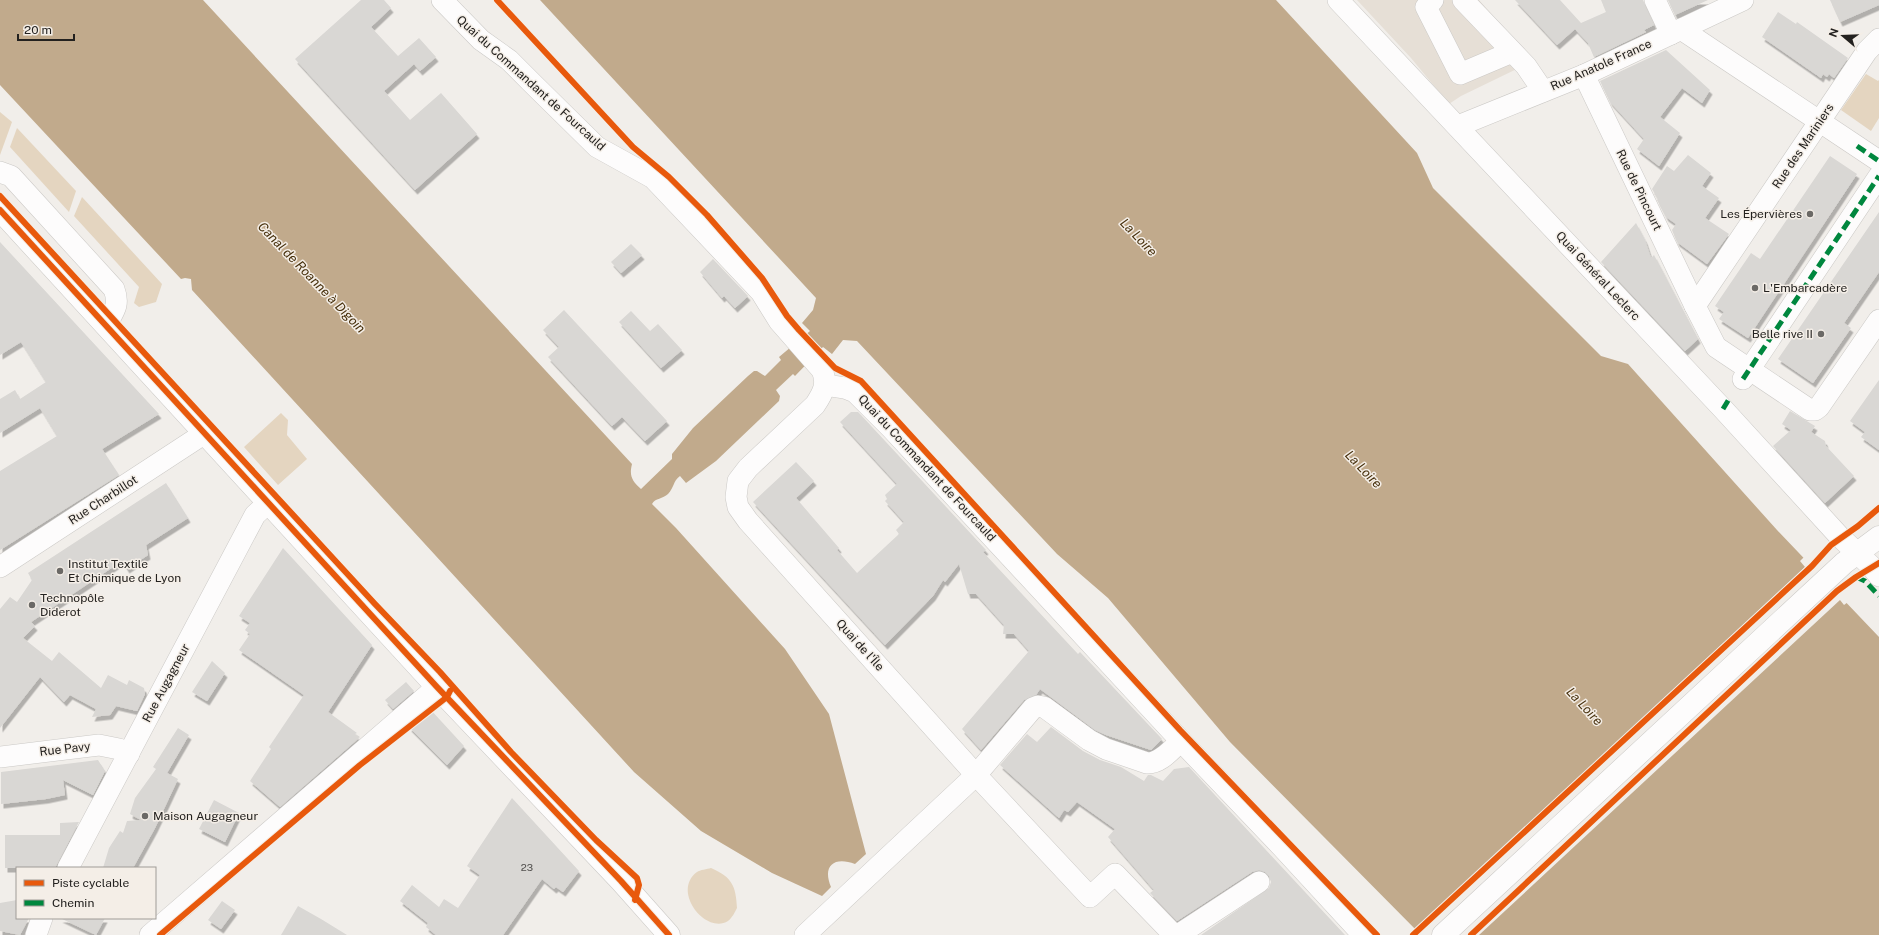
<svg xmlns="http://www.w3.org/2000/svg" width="1879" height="935" font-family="'Public Sans',sans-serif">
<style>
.built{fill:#e6dfd6}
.green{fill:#e4d5c0}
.water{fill:#c1aa8c}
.pier{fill:#f1eeea}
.building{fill:#d9d7d4;filter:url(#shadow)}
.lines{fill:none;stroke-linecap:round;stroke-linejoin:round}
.minor-casing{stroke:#cbc9c6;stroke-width:22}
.major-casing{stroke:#cbc9c6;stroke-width:23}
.minor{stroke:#fdfcfc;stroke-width:21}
.major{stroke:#fdfcfc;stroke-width:22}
.quiet{stroke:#00873e;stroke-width:5;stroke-dasharray:10 5;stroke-linecap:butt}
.cycleway-casing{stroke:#f4eee7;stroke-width:8}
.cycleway{stroke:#e8590c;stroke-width:6}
.poi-dot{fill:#6b6966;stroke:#f4eee7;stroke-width:1.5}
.labels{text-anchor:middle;stroke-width:3;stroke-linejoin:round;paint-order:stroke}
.number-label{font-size:10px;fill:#52504e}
.street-label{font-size:12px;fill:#23211f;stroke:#f4eee7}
.poi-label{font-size:12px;fill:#23211f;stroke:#f4eee7;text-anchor:start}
.water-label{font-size:13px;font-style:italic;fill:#462f0b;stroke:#f4eee7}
</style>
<defs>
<filter id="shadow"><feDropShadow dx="2.5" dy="4.5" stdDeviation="0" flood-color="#0004"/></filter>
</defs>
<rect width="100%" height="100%" fill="#f1eeea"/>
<path class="built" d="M 1357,0 L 1479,0 L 1533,61 L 1461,96 L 1449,104 L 1411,58 Z"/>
<g class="green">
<path d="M 1866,74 L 1878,81 L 1879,80 L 1879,118 L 1871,131 L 1841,110 Z"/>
<path d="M 0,112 L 12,122 L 0,155 Z"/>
<path d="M 17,128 L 76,191 L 69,212 L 10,147 Z"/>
<path d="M 82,197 L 162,284 L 156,302 L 139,307 L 134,303 L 139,287 L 74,216 Z"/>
<path d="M 281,413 L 288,420 L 287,435 L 307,459 L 278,485 L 244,447 Z"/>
<path d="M 711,868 C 732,877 736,886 737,908 C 735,912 732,918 728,921 C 706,935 671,891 697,872 C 700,870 707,869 711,868 Z"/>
</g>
<path class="water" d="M 0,0 L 203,0 L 632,464 C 629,476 632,481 641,489 L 672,459 L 672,454 L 693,428 L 748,376 L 754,371 L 757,371 L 765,376 L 781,360 L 779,357 L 810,331 L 802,323 L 813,310 L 816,298 L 540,0 L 1276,0 L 1417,153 L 1433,188 L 1601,356 L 1628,364 L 1777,530 L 1879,637 L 1879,935 L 1421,935 L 1230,742 L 1108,598 L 1057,554 L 857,341 L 843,340 L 832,354 L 823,347 L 795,376 L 793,374 L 776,390 L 780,396 L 779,401 L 716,461 L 686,483 L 680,476 C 673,481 674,488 668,494 C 663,499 655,498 652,504 L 676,528 L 785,649 L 829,714 L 866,854 L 855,864 C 834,856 822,866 831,887 L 822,896 L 772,873 L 701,831 L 634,772 L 192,290 L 191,279 L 185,278 L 181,279 L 0,85 Z"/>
<path class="pier" d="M 1805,556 L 1848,602 L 1844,605 L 1840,600 L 1479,935 L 1418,935 L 1414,931 L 1805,567 L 1800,561 Z"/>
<g class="building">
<path d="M 361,0 L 384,0 L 391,8 L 371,27 L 398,56 L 419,38 L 436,57 L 420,71 L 414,64 L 384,91 L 410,120 L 441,93 L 477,134 L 415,190 L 295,59 Z"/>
<path d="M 1515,0 L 1560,0 L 1581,23 L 1606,12 L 1601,0 L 1643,0 L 1654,25 L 1644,30 L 1646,32 L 1594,57 L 1588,43 L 1575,29 L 1557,45 Z"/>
<path d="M 1668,0 L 1708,0 L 1675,15 Z"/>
<path d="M 1830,0 L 1879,0 L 1879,5 L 1840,22 Z"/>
<path d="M 1778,12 L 1796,24 L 1797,22 L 1848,58 L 1834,78 L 1829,74 L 1827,77 L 1823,74 L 1821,78 L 1762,37 Z"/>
<path d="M 1666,50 L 1710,90 L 1702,103 L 1682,88 L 1660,117 L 1680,133 L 1659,166 L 1637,149 L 1644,139 L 1610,102 L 1600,81 Z"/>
<path d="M 1688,155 L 1711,173 L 1702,186 L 1719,198 L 1705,218 L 1729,234 L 1707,264 L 1677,242 L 1672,230 L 1676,224 L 1666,217 L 1657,200 L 1658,199 L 1652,189 L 1667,166 L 1674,171 Z"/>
<path d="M 1830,156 L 1857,174 L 1748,338 L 1719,319 L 1724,312 L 1715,306 L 1751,253 L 1760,259 Z"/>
<path d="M 1879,212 L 1879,272 L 1844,323 L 1851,328 L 1813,383 L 1778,359 Z"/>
<path d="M 1636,223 L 1645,240 L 1651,258 L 1654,255 L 1698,339 L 1685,351 L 1601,262 Z"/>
<path d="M 0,242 L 159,414 L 102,449 L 119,475 L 0,550 L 0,471 L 57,436 L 40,408 L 0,433 L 0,399 L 15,390 L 20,399 L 46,382 L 21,342 L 0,355 Z"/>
<path d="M 631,244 L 642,255 L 621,273 L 611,262 Z"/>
<path d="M 713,259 L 748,296 L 735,308 L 724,296 L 722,298 L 700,272 Z"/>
<path d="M 564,310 L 667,421 L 645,441 L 622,417 L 612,426 L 548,357 L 559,347 L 543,330 Z"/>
<path d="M 631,311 L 650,331 L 658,324 L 682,350 L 661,368 L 619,322 Z"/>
<path d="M 1879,380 L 1879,450 L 1861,437 L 1865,432 L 1850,421 Z"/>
<path d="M 1790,411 L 1815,426 L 1811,432 L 1825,441 L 1826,446 L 1854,476 L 1825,503 L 1773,446 L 1791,430 L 1782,424 Z"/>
<path d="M 851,412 L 858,412 L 861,415 L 986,550 L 983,552 L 1078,654 L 1080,652 L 1162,739 L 1151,750 L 1106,735 L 1095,730 L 1040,689 L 1036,695 L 1024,700 L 981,750 L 962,729 L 1029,651 L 1014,634 L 1003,634 L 1004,625 L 976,594 L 968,594 L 959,564 L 945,582 L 943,580 L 933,596 L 885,645 L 753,502 L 796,462 L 814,481 L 796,498 L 839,548 L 837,550 L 857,573 L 899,534 L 896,530 L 904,522 L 885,501 L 887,499 L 885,495 L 897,484 L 840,422 Z"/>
<path d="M 166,483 L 188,518 L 146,545 L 148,555 L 127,569 L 122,561 L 31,622 L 35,626 L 23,638 L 52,661 L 59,652 L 101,688 L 108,675 L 127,685 L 129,680 L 144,688 L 145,694 L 137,711 L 116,706 L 110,715 L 92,717 L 96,709 L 70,695 L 64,702 L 40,677 L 0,728 L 0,609 L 10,597 L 17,602 L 32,580 L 28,573 Z"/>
<path d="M 283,548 L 372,645 L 328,712 L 357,733 L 355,734 L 359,738 L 280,807 L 250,781 L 271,749 L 269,747 L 304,695 L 239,650 L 250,634 L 245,630 L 250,623 L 239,616 Z"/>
<path d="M 212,661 L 225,673 L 207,701 L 192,692 Z"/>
<path d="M 406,682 L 414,691 L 393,709 L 385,700 Z"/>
<path d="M 430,709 L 464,746 L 447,765 L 409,727 Z"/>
<path d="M 1051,727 L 1083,751 L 1100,760 L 1121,767 L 1144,781 L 1148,775 L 1151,775 L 1163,781 L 1174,769 L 1189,767 L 1345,935 L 1201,935 L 1269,888 L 1271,882 L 1269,876 L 1265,872 L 1259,870 L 1252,872 L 1177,921 L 1150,893 L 1154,890 L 1108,837 L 1115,829 L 1077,802 L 1068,812 L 1064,810 L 1059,818 L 1000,765 L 1027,734 L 1037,742 Z"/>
<path d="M 178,728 L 189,735 L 167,773 L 178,779 L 155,828 L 133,868 L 103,868 L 109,848 L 120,831 L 123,833 L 127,821 L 141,820 L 130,814 L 135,798 L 156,769 L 153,767 Z"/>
<path d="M 98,760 L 105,771 L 93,795 L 63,780 L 65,795 L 46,799 L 1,804 L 1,772 Z"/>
<path d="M 512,798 L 579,871 L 563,892 L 556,887 L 554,889 L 542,879 L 503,935 L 436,935 L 426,927 L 428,923 L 400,901 L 412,885 L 439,907 L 444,899 L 458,908 L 480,875 L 467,866 Z"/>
<path d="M 214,800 L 239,813 L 225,842 L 199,829 Z"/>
<path d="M 79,822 L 55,868 L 5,868 L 5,835 L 60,835 L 60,823 Z"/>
<path d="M 17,900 L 17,918 L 29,918 L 20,935 L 0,931 L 0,903 Z"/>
<path d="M 222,901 L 235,910 L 221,929 L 208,920 Z"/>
<path d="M 298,906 L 321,919 L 347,935 L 281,935 Z"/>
<path d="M 60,918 L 105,918 L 96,935 Z"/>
</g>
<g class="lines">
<defs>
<g id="minor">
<path d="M 442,0 L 481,40 L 509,60 L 532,83 L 597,147 L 653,178 L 761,292 L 779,321 L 822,370 C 828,384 823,393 815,405 L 748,468 L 738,481 L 736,497 L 738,507 L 748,521 L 976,775 L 1090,897 L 1115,874 L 1174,935"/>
<path d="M 1338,0 L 1723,409 L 1840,537 L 1871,566 L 1879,576"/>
<path d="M 1433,0 L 1426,7 L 1460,74 L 1512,52"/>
<path d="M 1463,0 L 1526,66 L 1543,91"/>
<path d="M 1655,0 L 1671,34"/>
<path d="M 1681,29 L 1879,161"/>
<path d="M 1879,39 L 1867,51 L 1695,306 L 1716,347 L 1810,410 L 1815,410 L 1819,407 L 1879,320"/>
<path d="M 1584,75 L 1695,306"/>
<path d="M 1458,126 L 1584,75 L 1743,0"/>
<path d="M 0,172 L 11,176 L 114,289 C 120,305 114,311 106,325"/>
<path d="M 1743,379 L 1879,176"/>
<path d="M 825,385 L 845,388 L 855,392 L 892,429 L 1181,741 L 1281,846 L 1363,935"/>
<path d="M 0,567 L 205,433"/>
<path d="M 0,757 L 99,745 L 119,749 L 129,754"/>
<path d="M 68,868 L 255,515 L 269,502"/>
<path d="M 36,935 L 42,918"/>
<path d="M 150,935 L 437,687"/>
<path d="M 805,935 L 976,775 L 1033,708 L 1038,706 L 1044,707 L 1089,740 L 1106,749 L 1147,763 C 1160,764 1171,750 1181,741"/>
<path d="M 1178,935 L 1259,882"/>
</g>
<g id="major">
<path d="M 0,210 L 437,687 L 621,881 L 669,935"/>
<path d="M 1443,935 L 1844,563 L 1879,537"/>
</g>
</defs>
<use href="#minor" class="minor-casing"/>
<use href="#major" class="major-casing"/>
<use href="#minor" class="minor"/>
<use href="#major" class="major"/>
<g class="quiet">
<path d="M 1857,146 L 1879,161"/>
<path d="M 1743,379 L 1879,176"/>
<path d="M 1723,409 L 1729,399"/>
<path d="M 1856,577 L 1865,581 L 1879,596"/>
</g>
<defs>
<g id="cycleway">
<path d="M 497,0 L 633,147 L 669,177 L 707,215 L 762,278 L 787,316 L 799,330 L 835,368 L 861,381 L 1180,730 L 1377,935"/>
<path d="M 0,196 L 375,604 L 440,672 L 511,752 L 596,840 L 637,878 L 639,885 L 635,900"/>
<path d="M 0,210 L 437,687 L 621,881 L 669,935"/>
<path d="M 160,935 L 360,765 L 447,697 L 450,691"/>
<path d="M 1413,935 L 1812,566 L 1831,545 L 1858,526 L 1879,508"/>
<path d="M 1471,935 L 1837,591 L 1856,577 L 1879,563"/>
</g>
</defs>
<use href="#cycleway" class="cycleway-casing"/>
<use href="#cycleway" class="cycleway"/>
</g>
<g class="poi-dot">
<circle cx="1810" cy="214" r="4"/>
<circle cx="1755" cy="288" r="4"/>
<circle cx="1821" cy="334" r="4"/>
<circle cx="60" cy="571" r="4"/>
<circle cx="32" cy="605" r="4"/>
<circle cx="145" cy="816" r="4"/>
</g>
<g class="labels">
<g class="number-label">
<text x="527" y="871">23</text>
</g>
<g class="street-label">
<text transform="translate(1601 65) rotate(-24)" y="4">Rue Anatole France</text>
<text transform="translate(531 83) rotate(42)" y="4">Quai du Commandant de Fourcauld</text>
<text transform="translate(1803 146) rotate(-56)" y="4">Rue des Mariniers</text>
<text transform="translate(1639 190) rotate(64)" y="4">Rue de Pincourt</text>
<text transform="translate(1598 276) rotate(47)" y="4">Quai Général Leclerc</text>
<text transform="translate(927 468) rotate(47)" y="4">Quai du Commandant de Fourcauld</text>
<text transform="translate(103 500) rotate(-33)" y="4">Rue Charbillot</text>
<text transform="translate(860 645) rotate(48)" y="4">Quai de l'Île</text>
<text transform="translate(166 683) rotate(-62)" y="4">Rue Augagneur</text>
<text transform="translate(65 749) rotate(-7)" y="4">Rue Pavy</text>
</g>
<g class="poi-label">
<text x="1802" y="218" text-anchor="end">Les Épervières</text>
<text x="1763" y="292">L'Embarcadère</text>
<text x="1813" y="338" text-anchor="end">Belle rive II</text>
<text x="68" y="568">Institut Textile<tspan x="68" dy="14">Et Chimique de Lyon</tspan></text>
<text x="40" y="602">Technopôle<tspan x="40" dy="14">Diderot</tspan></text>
<text x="153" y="820">Maison Augagneur</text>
</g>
<g class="water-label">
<text transform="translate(1139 237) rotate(46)" y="5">La Loire</text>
<text transform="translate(312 277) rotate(46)" y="5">Canal de Roanne à Digoin</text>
<text transform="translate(1364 469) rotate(46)" y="5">La Loire</text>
<text transform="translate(1585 706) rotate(47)" y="5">La Loire</text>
</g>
</g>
<rect x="16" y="867" width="140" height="52" fill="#f4eee7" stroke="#a09c97"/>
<rect x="24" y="880" width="20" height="6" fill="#e8590c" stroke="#a09c97"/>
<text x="52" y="887" font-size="12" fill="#23211f">Piste cyclable</text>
<rect x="24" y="900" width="20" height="6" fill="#00873e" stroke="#a09c97"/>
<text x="52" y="907" font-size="12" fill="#23211f">Chemin</text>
<g transform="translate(1843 36) rotate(289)" stroke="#f4eee7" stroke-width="3" paint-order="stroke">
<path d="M0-3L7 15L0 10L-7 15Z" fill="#23211f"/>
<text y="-6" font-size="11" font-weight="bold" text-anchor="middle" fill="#23211f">N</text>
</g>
<path d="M18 34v6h56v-6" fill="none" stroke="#23211f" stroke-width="2"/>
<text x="24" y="34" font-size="12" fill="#23211f" stroke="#f4eee7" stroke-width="3" paint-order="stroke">20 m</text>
</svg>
